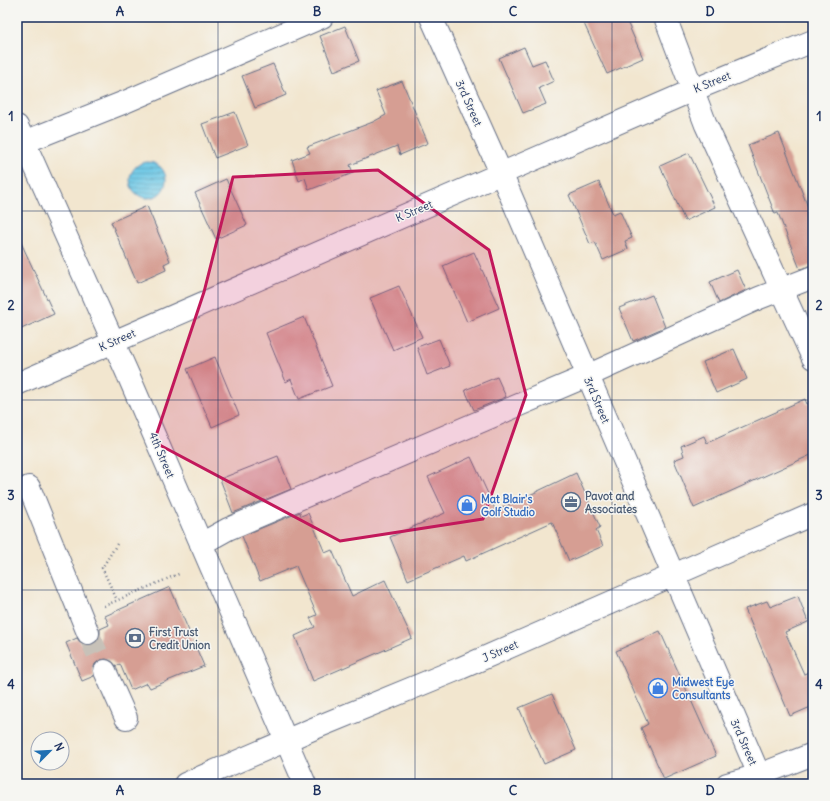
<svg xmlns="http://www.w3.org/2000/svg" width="830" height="801" font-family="Delius,sans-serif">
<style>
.water{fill:url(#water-rules);stroke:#407aa1}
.building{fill:#d69e93}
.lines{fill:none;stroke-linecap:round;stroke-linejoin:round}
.minor-tunnel{stroke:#c7c1b8;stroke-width:22;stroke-dasharray:22 11;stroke-linecap:butt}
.minor-casing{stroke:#666f86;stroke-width:24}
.major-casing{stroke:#666f86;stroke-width:24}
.path{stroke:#666f86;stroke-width:2.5;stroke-dasharray:1 3;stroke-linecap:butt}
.minor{stroke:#fff;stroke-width:22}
.major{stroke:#fff;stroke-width:22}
.marked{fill:#c2185b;fill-opacity:0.2;stroke:#c2185b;stroke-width:3;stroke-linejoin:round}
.grid{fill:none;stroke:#1b2f5e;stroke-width:1;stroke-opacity:0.55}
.labels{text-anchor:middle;stroke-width:3;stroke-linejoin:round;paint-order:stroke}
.street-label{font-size:11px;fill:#1b2f5e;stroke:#f6f6f2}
.service-label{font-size:11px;font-weight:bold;fill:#4e5e75;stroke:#f6f6f2;text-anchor:start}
.shop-label{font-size:11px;font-weight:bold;fill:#366cbe;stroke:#f6f6f2;text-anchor:start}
.neatline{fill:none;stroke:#1b2f5e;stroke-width:1.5}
.grid-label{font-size:13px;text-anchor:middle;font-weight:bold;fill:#1b2f5e}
</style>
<defs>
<pattern id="water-rules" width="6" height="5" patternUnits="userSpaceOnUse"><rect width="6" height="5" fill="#65c4e4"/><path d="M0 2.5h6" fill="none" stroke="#52a0bc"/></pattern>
</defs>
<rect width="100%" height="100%" fill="#f6f6f2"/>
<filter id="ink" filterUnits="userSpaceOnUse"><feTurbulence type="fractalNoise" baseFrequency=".025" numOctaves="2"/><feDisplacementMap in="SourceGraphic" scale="8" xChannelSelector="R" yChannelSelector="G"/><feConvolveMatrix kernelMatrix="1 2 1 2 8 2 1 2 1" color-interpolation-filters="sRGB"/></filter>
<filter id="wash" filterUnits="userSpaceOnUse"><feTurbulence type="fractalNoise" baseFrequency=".012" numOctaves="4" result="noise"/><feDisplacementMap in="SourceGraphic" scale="16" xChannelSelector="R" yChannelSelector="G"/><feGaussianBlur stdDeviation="0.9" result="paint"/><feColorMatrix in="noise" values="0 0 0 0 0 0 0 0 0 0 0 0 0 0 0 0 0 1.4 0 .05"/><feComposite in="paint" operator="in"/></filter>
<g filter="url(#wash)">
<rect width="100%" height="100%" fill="#f2e6cf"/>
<circle class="water" cx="148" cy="180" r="18"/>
<g id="blocks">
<g class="building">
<path d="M 581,17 L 625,17 L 643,58 L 607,74 Z"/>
<path d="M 345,26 L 359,61 L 334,71 L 320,36 Z"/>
<path d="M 524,47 L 532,65 L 545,60 L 554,81 L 539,88 L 546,104 L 523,113 L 499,58 Z"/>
<path d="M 273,64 L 286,95 L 255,108 L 242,76 Z"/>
<path d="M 402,81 L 428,143 L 400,155 L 397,146 L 350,165 L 353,173 L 309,190 L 305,178 L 299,181 L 292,160 L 310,153 L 307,147 L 373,122 L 386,115 L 376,91 Z"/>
<path d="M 235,112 L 248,145 L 215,158 L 202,124 Z"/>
<path d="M 779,133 L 813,220 L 813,265 L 800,269 L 778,213 L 775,214 L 748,145 Z"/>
<path d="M 689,153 L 715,207 L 685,221 L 660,166 Z"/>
<path d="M 226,179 L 247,225 L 216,239 L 195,193 Z"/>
<path d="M 599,182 L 613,214 L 620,211 L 632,238 L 625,241 L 628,249 L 603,260 L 595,242 L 590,244 L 569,195 Z"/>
<path d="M 147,206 L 170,261 L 164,264 L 166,270 L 137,283 L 111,222 Z"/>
<path d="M 17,234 L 54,314 L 17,331 Z"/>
<path d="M 474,252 L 499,308 L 467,322 L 443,266 Z"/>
<path d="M 737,270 L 746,290 L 719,303 L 710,282 Z"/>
<path d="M 399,286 L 422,337 L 393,350 L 370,298 Z"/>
<path d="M 652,295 L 665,327 L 633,341 L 619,308 Z"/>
<path d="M 304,317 L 332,386 L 299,399 L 291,379 L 286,382 L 266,333 Z"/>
<path d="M 439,339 L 450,366 L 427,375 L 417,347 Z"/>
<path d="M 734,349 L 747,379 L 716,393 L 703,362 Z"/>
<path d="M 215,357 L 239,415 L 212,427 L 187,369 Z"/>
<path d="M 497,377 L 506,397 L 474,410 L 465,390 Z"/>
<path d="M 805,399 L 807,404 L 813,402 L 813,454 L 694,508 L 674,460 L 684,456 L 681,446 L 704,436 L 707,443 Z"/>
<path d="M 278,456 L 291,489 L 233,513 L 220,479 Z"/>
<path d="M 471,457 L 496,511 L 576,473 L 600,527 L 596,530 L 603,546 L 569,561 L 552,522 L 466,561 L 464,556 L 408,580 L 390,537 L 445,513 L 428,477 Z"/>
<path d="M 300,512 L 301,516 L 308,513 L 325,553 L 332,550 L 352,596 L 385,580 L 412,638 L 313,681 L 295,636 L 315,627 L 310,618 L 317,615 L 296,566 L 260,581 L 242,536 Z"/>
<path d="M 170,587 L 204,666 L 150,688 L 147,683 L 131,690 L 120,664 L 116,666 L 112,661 L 106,659 L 100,660 L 95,664 L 93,670 L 94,676 L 82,681 L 66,643 L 77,638 L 81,643 L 86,645 L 93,644 L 98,640 L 100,635 L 100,629 L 109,625 L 105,616 Z"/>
<path d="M 798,596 L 808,622 L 785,632 L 804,674 L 813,670 L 813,706 L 790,716 L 745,609 L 767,601 L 770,607 Z"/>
<path d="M 660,631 L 716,756 L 664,779 L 641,728 L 648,724 L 616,651 Z"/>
<path d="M 552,694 L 576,750 L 544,764 L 519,708 Z"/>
</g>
</g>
</g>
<g filter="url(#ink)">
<use href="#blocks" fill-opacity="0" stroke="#666f86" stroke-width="1"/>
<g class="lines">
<path class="minor-tunnel" d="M 88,633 L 105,671"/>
<defs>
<g id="minor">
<path d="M 431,17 L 501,173 L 763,784"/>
<path d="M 665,17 L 706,125 L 813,358"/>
<path d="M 17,126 L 129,377 L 305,784"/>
<path d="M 17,145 L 125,102 L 322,17"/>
<path d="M 17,384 L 691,91 L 813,41"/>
<path d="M 29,487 L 88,633"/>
<path d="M 201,544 L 228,529 L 587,376 L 759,298 L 813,277"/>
<path d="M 105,671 L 126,718"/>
<path d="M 727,784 L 759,775 L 813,754"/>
</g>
<path id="major" d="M 185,784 L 315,728 L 461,668 L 813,514"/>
</defs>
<use href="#minor" class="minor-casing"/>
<use href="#major" class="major-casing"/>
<g class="path">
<path d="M 117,544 L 102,568 L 117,600"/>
<path d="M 104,606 L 181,573"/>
</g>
<use href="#minor" class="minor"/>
<use href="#major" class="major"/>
</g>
</g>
<path class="marked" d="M 378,170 L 489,250 L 526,395 L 483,519 L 340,541 L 154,442 L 204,292 L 233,177 Z"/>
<path class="grid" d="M 218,17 L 218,784M 415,17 L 415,784M 612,17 L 612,784M 17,211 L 813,211M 17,400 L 813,400M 17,590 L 813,590"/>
<defs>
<symbol id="office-ring" viewBox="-11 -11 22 22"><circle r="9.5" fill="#f6f6f2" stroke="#5c6f8a" stroke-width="1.5"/><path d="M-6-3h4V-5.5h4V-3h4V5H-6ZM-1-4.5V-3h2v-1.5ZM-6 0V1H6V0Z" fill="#5c6f8a"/></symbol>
<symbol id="shop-ring" viewBox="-11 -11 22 22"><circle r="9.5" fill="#f6f6f2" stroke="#3f7fe0" stroke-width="1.5"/><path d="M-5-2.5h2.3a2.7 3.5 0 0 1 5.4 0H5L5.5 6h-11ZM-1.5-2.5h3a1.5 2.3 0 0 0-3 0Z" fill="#3f7fe0"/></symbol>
<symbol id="bank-ring" viewBox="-11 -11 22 22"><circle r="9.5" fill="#f6f6f2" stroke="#5c6f8a" stroke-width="1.5"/><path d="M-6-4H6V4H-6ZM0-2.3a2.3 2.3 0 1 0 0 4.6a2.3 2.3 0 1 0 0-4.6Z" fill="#5c6f8a"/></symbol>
</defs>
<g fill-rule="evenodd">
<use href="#office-ring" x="560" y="491" width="22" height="22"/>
<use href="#shop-ring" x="456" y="494" width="22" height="22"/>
<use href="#bank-ring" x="124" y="627" width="22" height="22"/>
<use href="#shop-ring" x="647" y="677" width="22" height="22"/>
</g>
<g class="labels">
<g class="street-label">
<text transform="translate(712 82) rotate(-22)" y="4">K Street</text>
<text transform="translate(469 103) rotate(66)" y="4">3rd Street</text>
<text transform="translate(414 211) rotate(-23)" y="4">K Street</text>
<text transform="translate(117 340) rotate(-24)" y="4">K Street</text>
<text transform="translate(597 400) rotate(67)" y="4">3rd Street</text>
<text transform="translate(162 455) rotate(67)" y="4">4th Street</text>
<text transform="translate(500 651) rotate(-24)" y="4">J Street</text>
<text transform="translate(744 742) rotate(66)" y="4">3rd Street</text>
</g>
<g class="service-label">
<text x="585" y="500">Pavot and<tspan x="585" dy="13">Associates</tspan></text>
<text x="149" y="636">First Trust<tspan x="149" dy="13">Credit Union</tspan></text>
</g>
<g class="shop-label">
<text x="481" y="503">Mat Blair's<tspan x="481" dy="13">Golf Studio</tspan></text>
<text x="672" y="686">Midwest Eye<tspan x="672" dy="13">Consultants</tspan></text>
</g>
</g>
<rect width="830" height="801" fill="none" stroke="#f6f6f2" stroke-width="44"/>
<g transform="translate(50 751) rotate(66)"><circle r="19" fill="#f6f6f2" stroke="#9ea6b7"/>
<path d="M0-3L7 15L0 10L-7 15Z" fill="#1f6fb2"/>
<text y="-6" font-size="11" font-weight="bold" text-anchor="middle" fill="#1b2f5e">N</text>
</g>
<rect x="22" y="22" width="786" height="757" class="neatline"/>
<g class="grid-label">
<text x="120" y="16">A</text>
<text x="317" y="16">B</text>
<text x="513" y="16">C</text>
<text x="710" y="16">D</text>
<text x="11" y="121">1</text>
<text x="819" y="121">1</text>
<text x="11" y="310">2</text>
<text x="819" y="310">2</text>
<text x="11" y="500">3</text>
<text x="819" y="500">3</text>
<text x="11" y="689">4</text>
<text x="819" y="689">4</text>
<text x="120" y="795">A</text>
<text x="317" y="795">B</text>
<text x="513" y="795">C</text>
<text x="710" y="795">D</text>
</g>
</svg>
